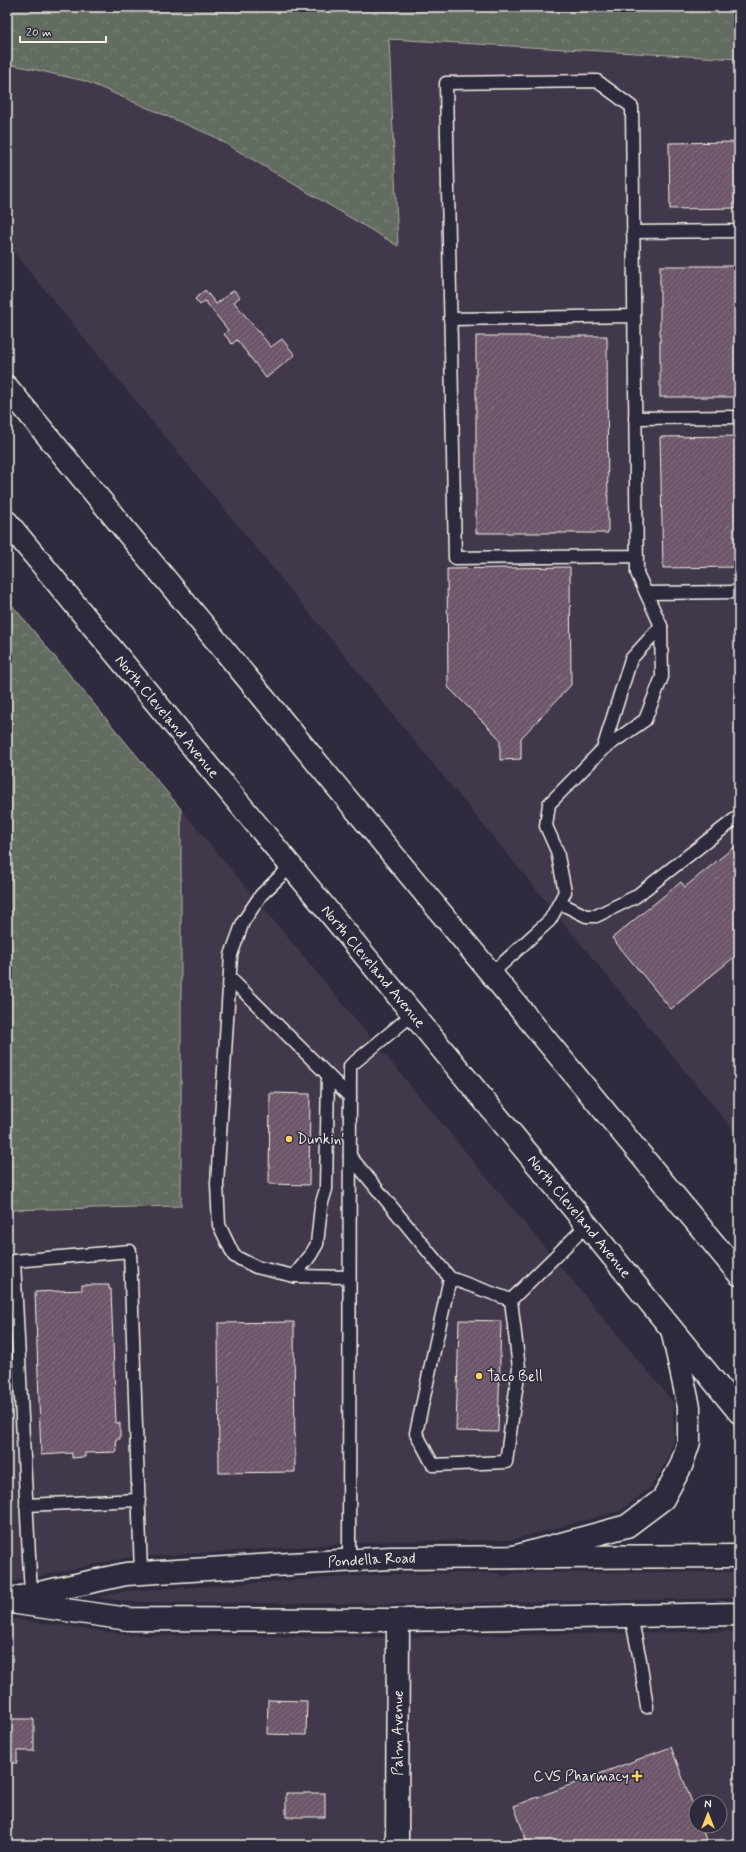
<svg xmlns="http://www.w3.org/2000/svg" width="746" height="1852" font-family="Mynerve,sans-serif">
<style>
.built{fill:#42384b;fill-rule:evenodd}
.forest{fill:url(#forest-crowns);stroke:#acaea4}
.building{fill:url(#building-hatch);stroke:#f4f1e8}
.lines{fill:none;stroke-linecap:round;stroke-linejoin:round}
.lane-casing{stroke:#f4f1e8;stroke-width:15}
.street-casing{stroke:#f4f1e8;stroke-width:25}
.secondary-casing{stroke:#f4f1e8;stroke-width:25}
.primary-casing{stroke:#f4f1e8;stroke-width:25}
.lane{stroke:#2f2a3d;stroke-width:12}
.street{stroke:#2f2a3d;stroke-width:22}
.secondary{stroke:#2f2a3d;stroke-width:22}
.primary{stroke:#2f2a3d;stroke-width:22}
.poi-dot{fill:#ffd166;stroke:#2f2a3d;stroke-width:1.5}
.labels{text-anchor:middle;stroke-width:3;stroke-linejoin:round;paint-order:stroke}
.street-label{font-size:15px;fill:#f4f1e8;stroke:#2f2a3d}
.poi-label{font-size:15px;fill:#f4f1e8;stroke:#2f2a3d;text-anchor:start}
</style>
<defs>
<pattern id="forest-crowns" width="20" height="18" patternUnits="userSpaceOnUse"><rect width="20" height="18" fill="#636c60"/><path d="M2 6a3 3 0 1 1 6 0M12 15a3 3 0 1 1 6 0" fill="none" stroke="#7a8177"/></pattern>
<pattern id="building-hatch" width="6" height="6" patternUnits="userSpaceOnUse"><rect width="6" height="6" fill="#6d576b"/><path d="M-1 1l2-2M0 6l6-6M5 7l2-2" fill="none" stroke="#827080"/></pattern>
</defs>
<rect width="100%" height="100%" fill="#2f2a3d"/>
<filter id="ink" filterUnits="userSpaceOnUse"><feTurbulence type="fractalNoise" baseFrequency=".025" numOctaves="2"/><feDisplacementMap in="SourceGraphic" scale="8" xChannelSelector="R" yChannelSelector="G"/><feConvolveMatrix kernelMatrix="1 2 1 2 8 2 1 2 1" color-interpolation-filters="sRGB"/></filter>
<g filter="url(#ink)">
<g class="built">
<path d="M 389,39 L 739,59 L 739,1137 L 7,244 L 7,73 L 14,65 L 85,81 L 213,136 L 398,246 Z"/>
<path d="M 181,809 L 673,1402 L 674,1439 L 668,1459 L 651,1487 L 620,1511 L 511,1540 L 389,1541 L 125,1558 L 7,1583 L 7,1210 L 180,1205 Z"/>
<path d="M 739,1572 L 739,1598 L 398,1604 L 130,1602 L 97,1597 L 128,1591 L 391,1574 L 501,1573 L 502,1577 L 514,1573 Z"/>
<path d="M 7,1618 L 128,1635 L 398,1637 L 739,1631 L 739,1845 L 7,1845 ZM 696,1802 L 720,1802 L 720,1826 L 696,1826 Z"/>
</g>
<g class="forest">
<path d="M 7,7 L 739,7 L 739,59 L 389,39 L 398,246 L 213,136 L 85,81 L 14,65 L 7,73 Z"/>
<path d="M 7,599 L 181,809 L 181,1206 L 7,1210 Z"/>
</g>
<g class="building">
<path d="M 739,142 L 739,208 L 670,209 L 669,143 Z"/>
<rect x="660" y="266" width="79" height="131"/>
<path d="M 205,290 L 216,304 L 234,290 L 240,297 L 234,302 L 271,347 L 282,339 L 295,355 L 266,378 L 237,340 L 232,344 L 224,334 L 228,330 L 205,301 L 200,305 L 195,299 Z"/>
<path d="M 476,336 L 607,336 L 608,533 L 476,533 Z"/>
<path d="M 739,436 L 739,567 L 663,568 L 660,437 Z"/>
<path d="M 570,567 L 571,685 L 521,738 L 521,759 L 500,760 L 500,739 L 448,687 L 447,569 Z"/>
<path d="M 739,843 L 739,953 L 671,1009 L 612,938 L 681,882 L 685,887 Z"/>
<path d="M 270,1093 L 310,1094 L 309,1185 L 269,1184 Z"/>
<path d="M 82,1285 L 109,1285 L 109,1289 L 111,1289 L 116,1423 L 120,1423 L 120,1439 L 116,1439 L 117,1452 L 85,1453 L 85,1457 L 72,1458 L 72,1453 L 41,1455 L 35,1292 L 82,1290 Z"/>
<path d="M 459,1320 L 501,1321 L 498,1432 L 456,1431 Z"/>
<path d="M 294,1322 L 295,1472 L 219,1473 L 218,1323 Z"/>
<path d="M 268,1700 L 307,1701 L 306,1735 L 267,1734 Z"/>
<path d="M 7,1714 L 8,1719 L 34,1719 L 34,1751 L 17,1751 L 17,1763 L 7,1763 Z"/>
<path d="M 671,1747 L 696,1813 L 696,1826 L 701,1826 L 708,1845 L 528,1845 L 514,1806 Z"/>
<rect x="286" y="1793" width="39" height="24"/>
</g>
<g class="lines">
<defs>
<g id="lane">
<path d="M 633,232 L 739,231"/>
<path d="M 450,319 L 634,316"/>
<path d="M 635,418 L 739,417"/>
<path d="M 646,593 L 739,592"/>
<path d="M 603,749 L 631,659 L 661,626"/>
<path d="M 291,866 L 261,895 L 243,922 L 231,955 L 217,1184 L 219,1225 L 234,1256 L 256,1267 L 294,1276 L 349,1277"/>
<path d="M 560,903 L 586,916 L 596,916 L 635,897 L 739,816"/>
<path d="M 491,974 L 550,920 L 565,892 L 557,851 L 546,826 L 549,804 L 603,749 L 645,720 L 662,677 L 661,626 L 637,573 L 632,107 L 597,81 L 446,83 L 455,558 L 637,556"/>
<path d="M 230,978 L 350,1097"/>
<path d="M 350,1156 L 450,1278 L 511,1300 L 587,1225"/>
<path d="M 294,1276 L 310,1256 L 317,1244 L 321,1206 L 326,1189 L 328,1076"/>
<path d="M 450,1278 L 416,1433 L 433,1465 L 506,1462 L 519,1368 L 511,1300"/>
<path d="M 26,1505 L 139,1500"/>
<path d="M 349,1560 L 350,1066 L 413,1014"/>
<path d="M 31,1595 L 14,1261 L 130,1251 L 141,1573"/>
<path d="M 631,1616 L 640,1660 L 647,1707"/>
</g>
<g id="street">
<path id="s1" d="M 397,1845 L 398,1620"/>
</g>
<g id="secondary">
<path id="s2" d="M 7,1600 L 126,1574 L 390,1558 L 739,1556"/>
<path d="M 17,1603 L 128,1619 L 398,1620 L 739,1614"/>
</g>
<g id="primary">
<path d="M 7,387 L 739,1274"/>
<path id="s3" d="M 7,522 L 587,1225 L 739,1412"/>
<path d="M 513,1557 L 627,1526 L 663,1499 L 681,1466 L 689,1442 L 689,1407 L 673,1334"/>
</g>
</defs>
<use href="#lane" class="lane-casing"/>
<use href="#street" class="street-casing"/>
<use href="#secondary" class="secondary-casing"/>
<use href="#primary" class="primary-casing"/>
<use href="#lane" class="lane"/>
<use href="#street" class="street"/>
<use href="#secondary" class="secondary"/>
<use href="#primary" class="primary"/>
</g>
</g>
<g class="poi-dot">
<circle cx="289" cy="1139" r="4"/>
<circle cx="479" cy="1376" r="4"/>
<path d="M635 1770h4v4h4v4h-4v4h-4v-4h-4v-4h4z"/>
</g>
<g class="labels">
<g class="street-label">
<text dy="5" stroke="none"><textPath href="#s3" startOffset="252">North Cleveland Avenue</textPath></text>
<text dy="5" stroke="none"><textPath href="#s3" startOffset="576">North Cleveland Avenue</textPath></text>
<text dy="5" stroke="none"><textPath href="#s3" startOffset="900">North Cleveland Avenue</textPath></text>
<text dy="5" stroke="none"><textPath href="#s2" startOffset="368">Pondella Road</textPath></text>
<text dy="5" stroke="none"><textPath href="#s1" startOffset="112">Palm Avenue</textPath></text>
</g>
<g class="poi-label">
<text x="297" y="1144">Dunkin'</text>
<text x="487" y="1381">Taco Bell</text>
<text x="629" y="1781" text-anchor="end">CVS Pharmacy</text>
</g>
</g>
<rect width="746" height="1852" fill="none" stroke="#2f2a3d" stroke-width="24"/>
<rect x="12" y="12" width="722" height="1828" fill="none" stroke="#f4f1e8" stroke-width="1.5" filter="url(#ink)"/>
<g transform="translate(708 1814)"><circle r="19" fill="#2f2a3d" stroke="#7e7a81"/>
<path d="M0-3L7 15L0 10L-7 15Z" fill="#ffd166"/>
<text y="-6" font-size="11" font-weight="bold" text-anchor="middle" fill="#f4f1e8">N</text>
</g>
<path d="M20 36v6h86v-6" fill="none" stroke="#f4f1e8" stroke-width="2"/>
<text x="26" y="36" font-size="12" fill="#f4f1e8" stroke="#2f2a3d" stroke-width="3" paint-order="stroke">20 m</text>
</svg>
